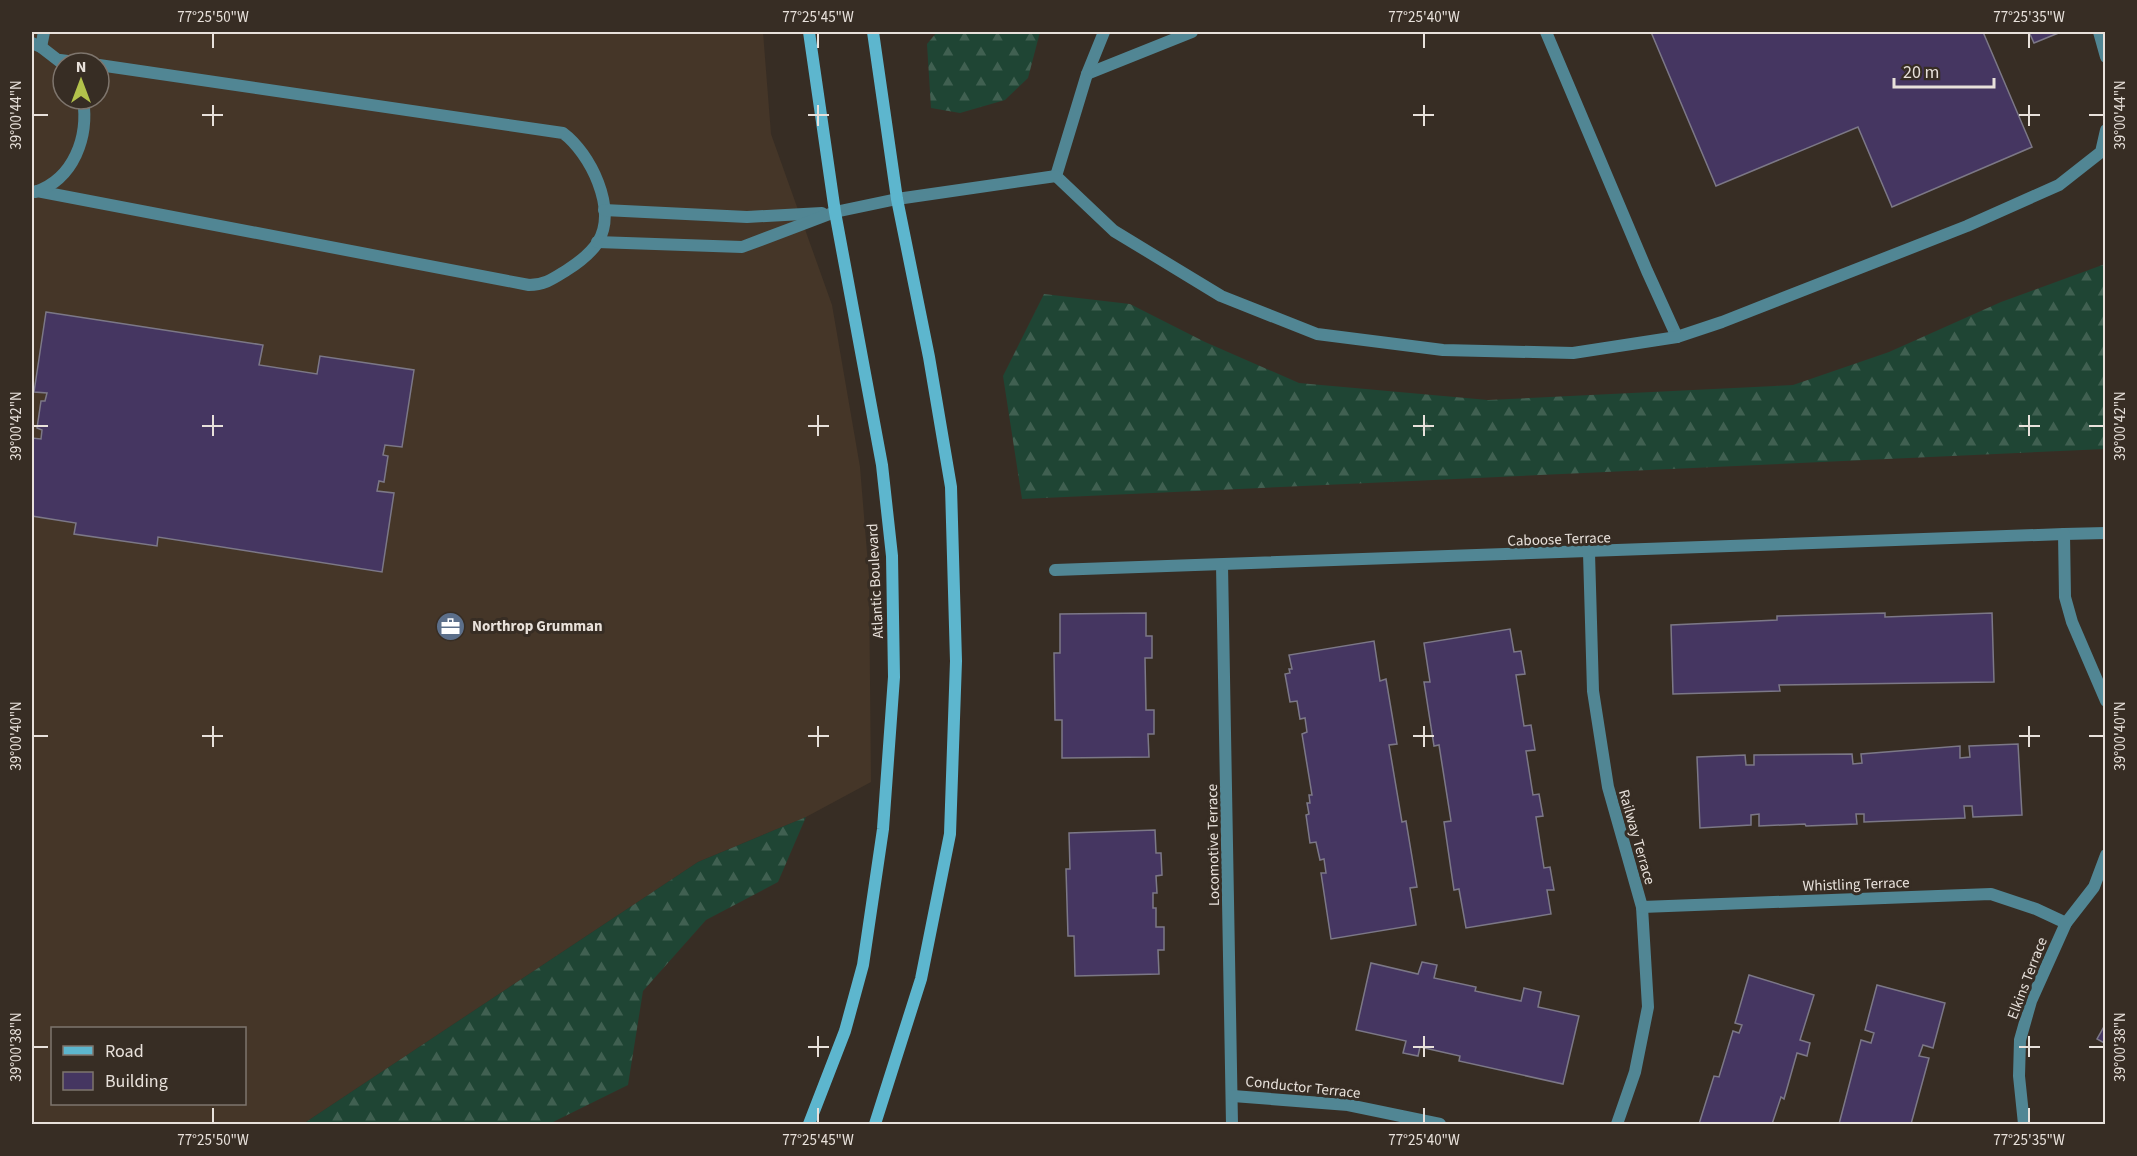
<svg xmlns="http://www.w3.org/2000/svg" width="2137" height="1156" font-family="'Source Sans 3',sans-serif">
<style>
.built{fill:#453628;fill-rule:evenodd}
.forest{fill:url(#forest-firs)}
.building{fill:#453661;stroke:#7c7887;stroke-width:1.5}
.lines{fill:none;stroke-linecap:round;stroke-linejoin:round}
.service{stroke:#518694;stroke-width:12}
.minor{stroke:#518694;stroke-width:12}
.secondary{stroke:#5db6ce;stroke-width:12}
.ticks{fill:none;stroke:#e8e1db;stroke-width:2}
.labels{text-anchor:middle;stroke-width:6;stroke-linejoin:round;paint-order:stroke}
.street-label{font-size:15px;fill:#e8e1db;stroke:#372d24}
.poi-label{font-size:15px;font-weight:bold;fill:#e8e1db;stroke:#372d24;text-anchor:start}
.neatline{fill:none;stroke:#e8e1db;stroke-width:2}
.ticks-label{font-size:15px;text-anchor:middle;fill:#e8e1db}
</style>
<defs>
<pattern id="forest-firs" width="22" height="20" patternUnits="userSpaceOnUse" patternTransform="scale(1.5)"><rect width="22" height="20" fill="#1f4534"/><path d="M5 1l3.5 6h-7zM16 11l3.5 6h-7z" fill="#406051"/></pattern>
</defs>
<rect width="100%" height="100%" fill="#372d24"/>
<path class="built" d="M 32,32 L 763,32 L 771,134 L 832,305 L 860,467 L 869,577 L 871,782 L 806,817 L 698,862 L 303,1124 L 32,1124 ZM 63,63 L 99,63 L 99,99 L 63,99 ZM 52,1028 L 244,1028 L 244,1104 L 52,1104 Z"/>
<g class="forest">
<path d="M 937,32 L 1040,32 L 1028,78 L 1005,100 L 960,113 L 931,108 L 927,44 Z"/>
<path d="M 2105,264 L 2105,449 L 1022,499 L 1003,376 L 1044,294 L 1130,304 L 1205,342 L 1299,383 L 1488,400 L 1793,385 L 1889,352 L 2001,302 Z"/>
<path d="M 806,817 L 778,882 L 706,920 L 643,991 L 628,1085 L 549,1124 L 303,1124 L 698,862 Z"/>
</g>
<g class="building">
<path d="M 1651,32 L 1983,32 L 2032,147 L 1892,207 L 1858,127 L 1716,186 Z"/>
<path d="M 2029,32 L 2061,32 L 2034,43 Z"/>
<path d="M 46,312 L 263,345 L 259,365 L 317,374 L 320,356 L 414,370 L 402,447 L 385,445 L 383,455 L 388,456 L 384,482 L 379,481 L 377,491 L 394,493 L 382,572 L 158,537 L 157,546 L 74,534 L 76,523 L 32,516 L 32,438 L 41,439 L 42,430 L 37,428 L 41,401 L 45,401 L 47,393 L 34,392 Z"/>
<path d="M 1146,613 L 1146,636 L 1152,636 L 1152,658 L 1145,658 L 1146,710 L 1154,710 L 1154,734 L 1148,734 L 1149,757 L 1062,758 L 1062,720 L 1055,720 L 1054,653 L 1060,653 L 1060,614 Z"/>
<path d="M 1885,613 L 1885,617 L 1992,613 L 1994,682 L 1779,685 L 1780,691 L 1673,694 L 1671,625 L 1777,620 L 1777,616 Z"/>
<path d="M 1510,629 L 1514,652 L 1521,651 L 1525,674 L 1516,675 L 1524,726 L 1531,725 L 1535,750 L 1526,751 L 1533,795 L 1539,794 L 1543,816 L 1536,817 L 1544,868 L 1550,867 L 1554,890 L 1547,890 L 1551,914 L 1466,928 L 1459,889 L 1454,890 L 1444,822 L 1451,821 L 1439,745 L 1434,746 L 1424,682 L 1430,682 L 1424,643 Z"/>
<path d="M 1374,641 L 1380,681 L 1386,679 L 1397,744 L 1389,745 L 1402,822 L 1406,821 L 1417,887 L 1410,888 L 1416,925 L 1331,939 L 1321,873 L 1326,873 L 1324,859 L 1320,860 L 1316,842 L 1310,843 L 1306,815 L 1309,814 L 1307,803 L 1310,803 L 1309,795 L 1312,795 L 1302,734 L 1307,732 L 1305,718 L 1300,719 L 1297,701 L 1290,702 L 1285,674 L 1290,673 L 1289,669 L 1292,669 L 1289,655 Z"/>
<path d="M 2018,744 L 2022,815 L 1973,817 L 1972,806 L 1964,806 L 1965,818 L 1864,822 L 1864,814 L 1856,814 L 1857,824 L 1806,826 L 1805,824 L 1759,826 L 1759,814 L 1751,815 L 1751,825 L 1700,828 L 1697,757 L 1745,755 L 1746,765 L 1754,765 L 1754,755 L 1852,754 L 1853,764 L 1862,763 L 1861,754 L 1960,746 L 1960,758 L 1970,757 L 1969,746 Z"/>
<path d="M 1155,830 L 1156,853 L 1161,853 L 1162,875 L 1156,876 L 1157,893 L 1153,893 L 1153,908 L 1156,908 L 1156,927 L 1164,927 L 1164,950 L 1158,950 L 1159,974 L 1075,976 L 1074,936 L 1068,936 L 1066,869 L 1070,869 L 1069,833 Z"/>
<path d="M 1422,962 L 1437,965 L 1434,978 L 1476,987 L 1475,991 L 1521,1001 L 1524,988 L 1541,992 L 1538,1007 L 1579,1016 L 1563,1084 L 1459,1061 L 1460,1056 L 1420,1047 L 1418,1056 L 1403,1053 L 1406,1041 L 1356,1030 L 1371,963 L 1418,974 Z"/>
<path d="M 1749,975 L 1814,995 L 1800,1040 L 1810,1043 L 1807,1056 L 1797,1053 L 1784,1099 L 1781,1097 L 1772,1124 L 1699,1124 L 1714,1076 L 1719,1077 L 1733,1031 L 1739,1033 L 1742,1025 L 1735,1023 Z"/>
<path d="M 1877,985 L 1945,1003 L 1933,1048 L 1923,1045 L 1919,1056 L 1929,1058 L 1911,1124 L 1839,1124 L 1861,1040 L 1871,1043 L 1874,1033 L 1865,1030 Z"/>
<path d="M 2106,1023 L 2106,1044 L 2097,1039 Z"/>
</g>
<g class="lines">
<g class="service">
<path d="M 1546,32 L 1647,271 L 1677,337"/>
<path d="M 2099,32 L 2106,57"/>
<path d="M 32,43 L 41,47 L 63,64"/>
<path d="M 41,47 L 44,32"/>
<path d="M 60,60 L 83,63"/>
<path d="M 1087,74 L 1192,32"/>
<path d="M 1056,176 L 1114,231 L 1221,296 L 1317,334 L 1443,350 L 1573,353 L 1677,337 L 1722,322 L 1967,226 L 2059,185 L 2101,152 L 2106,130"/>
<path d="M 1056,176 L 1087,74 L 1104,32"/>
<path d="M 37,191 L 529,285 C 545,285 554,278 567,270 C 578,263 591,253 598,242 C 618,209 590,153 563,133 L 99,65"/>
<path d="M 35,192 C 74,179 89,137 83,99"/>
<path d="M 604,210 L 747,217 L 822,213"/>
<path d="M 597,242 L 742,247 L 835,212 L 897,199 L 1056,176"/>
<path d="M 2064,534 L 2106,533"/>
</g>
<g class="minor">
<path d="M 1589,553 L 1593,691 L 1608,787 L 1642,907 L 1648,1007 L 1635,1072 L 1617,1124"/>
<path d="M 1222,565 L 1232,1124"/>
<path d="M 1055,570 L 2064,534 L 2065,597 L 2072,622 L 2106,701"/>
<path d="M 1642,907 L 1991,894 L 2036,909 L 2066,923"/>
<path d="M 1233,1096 L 1348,1105 L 1440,1124"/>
<path d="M 2024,1124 L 2019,1076 L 2020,1040 L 2031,1001 L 2066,923 L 2094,887 L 2106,855"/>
</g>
<g class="secondary">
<path d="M 873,32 L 897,199 L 929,357 L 951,487 L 956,661 L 950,834 L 921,979 L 875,1124"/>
<path d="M 809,1124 L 845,1031 L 863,965 L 883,829 L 894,677 L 892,556 L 882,465 L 835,212 L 809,32"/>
</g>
</g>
<path class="ticks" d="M 213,33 L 213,48M 818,33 L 818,48M 1424,33 L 1424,48M 2029,33 L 2029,48M 213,105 L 213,126M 818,105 L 818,126M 1424,105 L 1424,126M 2029,105 L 2029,126M 33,115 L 48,115M 202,115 L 223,115M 808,115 L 829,115M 1413,115 L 1434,115M 2019,115 L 2040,115M 2089,115 L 2104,115M 213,415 L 213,436M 818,415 L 818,436M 1424,415 L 1424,436M 2029,415 L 2029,436M 33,426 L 48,426M 202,426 L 223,426M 808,426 L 829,426M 1413,426 L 1434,426M 2019,426 L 2040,426M 2089,426 L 2104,426M 213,726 L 213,747M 818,726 L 818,747M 1424,726 L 1424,747M 2029,726 L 2029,747M 33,736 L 48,736M 202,736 L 223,736M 808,736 L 829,736M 1413,736 L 1434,736M 2019,736 L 2040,736M 2089,736 L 2104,736M 818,1036 L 818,1057M 1424,1036 L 1424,1057M 2029,1036 L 2029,1057M 33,1047 L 48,1047M 808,1047 L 829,1047M 1413,1047 L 1434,1047M 2019,1047 L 2040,1047M 2089,1047 L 2104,1047M 213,1108 L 213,1123M 818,1108 L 818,1123M 1424,1108 L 1424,1123M 2029,1108 L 2029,1123"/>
<defs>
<symbol id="office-disc" viewBox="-11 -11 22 22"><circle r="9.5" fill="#5c6f8a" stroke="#372d24"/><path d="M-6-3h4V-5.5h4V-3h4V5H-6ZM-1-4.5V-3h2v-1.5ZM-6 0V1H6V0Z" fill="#fff"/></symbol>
</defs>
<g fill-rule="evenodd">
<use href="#office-disc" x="434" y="610" width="33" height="33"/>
</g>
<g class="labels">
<g class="street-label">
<text transform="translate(1559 539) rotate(-2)" y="5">Caboose Terrace</text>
<text transform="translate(875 581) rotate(-93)" y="5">Atlantic Boulevard</text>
<text transform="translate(1637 837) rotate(74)" y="5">Railway Terrace</text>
<text transform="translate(1213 845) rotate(-91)" y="5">Locomotive Terrace</text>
<text transform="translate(1856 884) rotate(-2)" y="5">Whistling Terrace</text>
<text transform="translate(2027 978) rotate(-69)" y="5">Elkins Terrace</text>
<text transform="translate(1303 1087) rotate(6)" y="5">Conductor Terrace</text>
</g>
<g class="poi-label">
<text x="472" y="631">Northrop Grumman</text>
</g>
</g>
<rect width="2137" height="1156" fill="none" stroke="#372d24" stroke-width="66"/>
<rect x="51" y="1027" width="195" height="78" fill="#372d24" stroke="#7e756d" stroke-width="1.5"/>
<rect x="63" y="1046" width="30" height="9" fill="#5db6ce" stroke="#7e756d" stroke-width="1.5"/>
<text x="105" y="1057" font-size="18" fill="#e8e1db">Road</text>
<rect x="63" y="1072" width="30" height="18" fill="#453661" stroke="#7e756d" stroke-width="1.5"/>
<text x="105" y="1087" font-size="18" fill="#e8e1db">Building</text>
<g transform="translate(81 81)"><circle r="28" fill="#372d24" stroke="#7e756d" stroke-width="1.5"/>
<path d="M0-4.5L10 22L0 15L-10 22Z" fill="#b3c24b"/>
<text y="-9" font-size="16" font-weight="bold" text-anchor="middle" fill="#e8e1db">N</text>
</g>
<path d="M1894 78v9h100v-9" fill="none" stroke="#e8e1db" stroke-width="3"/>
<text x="1903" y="78" font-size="18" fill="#e8e1db" stroke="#372d24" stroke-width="4.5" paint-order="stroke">20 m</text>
<rect x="33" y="33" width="2071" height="1090" class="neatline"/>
<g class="ticks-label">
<text x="213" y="22">77°25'50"W</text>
<text x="818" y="22">77°25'45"W</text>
<text x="1424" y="22">77°25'40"W</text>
<text x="2029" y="22">77°25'35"W</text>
<text transform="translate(16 115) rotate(-90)" y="5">39°00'44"N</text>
<text transform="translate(2120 115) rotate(-90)" y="5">39°00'44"N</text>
<text transform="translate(16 426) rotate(-90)" y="5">39°00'42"N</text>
<text transform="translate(2120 426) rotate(-90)" y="5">39°00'42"N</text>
<text transform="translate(16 736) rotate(-90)" y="5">39°00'40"N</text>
<text transform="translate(2120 736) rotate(-90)" y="5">39°00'40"N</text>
<text transform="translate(16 1047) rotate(-90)" y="5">39°00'38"N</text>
<text transform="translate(2120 1047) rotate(-90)" y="5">39°00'38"N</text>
<text x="213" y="1145">77°25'50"W</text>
<text x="818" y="1145">77°25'45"W</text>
<text x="1424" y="1145">77°25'40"W</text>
<text x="2029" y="1145">77°25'35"W</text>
</g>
</svg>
